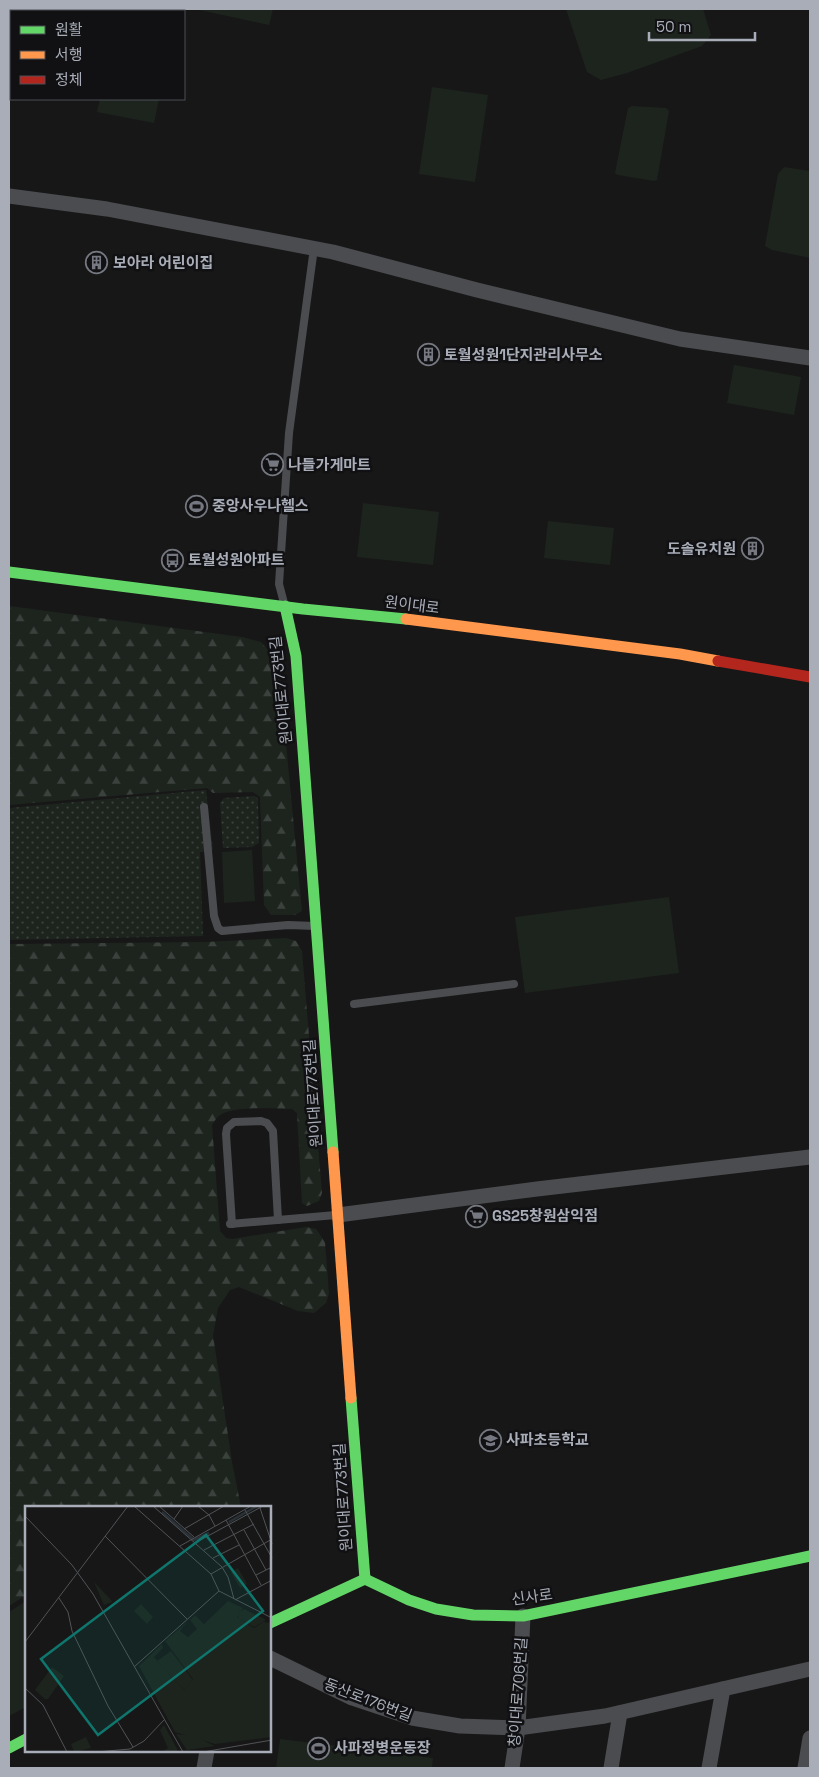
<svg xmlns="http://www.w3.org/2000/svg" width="819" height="1777" font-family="'Space Grotesk','Noto Sans KR',sans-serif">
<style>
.grass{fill:url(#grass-dots)}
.forest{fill:url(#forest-firs)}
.park{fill:#1d241e}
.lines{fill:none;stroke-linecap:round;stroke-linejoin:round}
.lane{stroke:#4b4c50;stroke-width:8}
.street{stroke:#4b4c50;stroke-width:15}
.fast{stroke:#63d668;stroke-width:11}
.slow{stroke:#ff974d;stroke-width:11}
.jam{stroke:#b3261e;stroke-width:11}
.labels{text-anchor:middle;stroke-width:5;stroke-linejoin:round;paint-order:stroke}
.poi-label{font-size:15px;font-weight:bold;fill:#a8adb8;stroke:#111113;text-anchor:start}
.street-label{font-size:15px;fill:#a8adb8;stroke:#111113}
.inset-river{fill:none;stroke:#2a3239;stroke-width:2.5}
.inset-road{fill:none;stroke:#515357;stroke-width:1}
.view{fill:#0f766e;fill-opacity:0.15;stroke:#0f766e;stroke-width:2.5}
.inset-edge{fill:none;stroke:#a8adb8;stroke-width:2.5}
</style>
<defs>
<pattern id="grass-dots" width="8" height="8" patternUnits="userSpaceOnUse" patternTransform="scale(1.25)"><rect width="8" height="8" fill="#1d241e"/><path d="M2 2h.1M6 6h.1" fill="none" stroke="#3b413d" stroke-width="1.8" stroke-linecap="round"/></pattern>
<pattern id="forest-firs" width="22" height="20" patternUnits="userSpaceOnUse" patternTransform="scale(1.25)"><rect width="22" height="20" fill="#1d241e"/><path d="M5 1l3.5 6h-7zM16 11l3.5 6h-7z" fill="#3b413d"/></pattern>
</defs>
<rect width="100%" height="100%" fill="#171717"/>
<g class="grass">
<path d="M 206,790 L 213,850 L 200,852 L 203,936 L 9,940 L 9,808 Z"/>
<path d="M 255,796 L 258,799 L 258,802 L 259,843 L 252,847 L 223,848 L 220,803 L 224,798 Z"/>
</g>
<g class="forest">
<path d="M 9,606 L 242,637 L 261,642 L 274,657 L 281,691 L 302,911 L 295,915 L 271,915 L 264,905 L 260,797 L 253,792 L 213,793 L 207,788 L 9,805 Z"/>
<path d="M 286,938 L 296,941 L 302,951 L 322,1193 L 319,1201 L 307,1206 L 302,1203 L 297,1113 L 292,1109 C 275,1109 232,1105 219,1116 C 216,1118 214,1122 212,1125 L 220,1231 L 226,1238 L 232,1239 L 306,1227 L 316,1229 L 325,1242 L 329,1293 L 326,1303 L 314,1313 L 298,1311 L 239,1287 L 230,1290 L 218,1308 L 213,1335 L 232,1462 L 241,1507 L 26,1507 L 26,1595 L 9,1606 L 9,944 L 205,942 Z"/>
</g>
<g class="park">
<path d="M 195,9 L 273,9 L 269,25 Z"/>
<path d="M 566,9 L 703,9 L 711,35 L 702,46 L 627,73 L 601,80 L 587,72 Z"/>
<path d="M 432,87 L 488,95 L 475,182 L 419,174 Z"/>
<path d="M 100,99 L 159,99 L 154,123 L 97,112 Z"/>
<path d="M 632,106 L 666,108 L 669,111 L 657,180 L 654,181 L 618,175 L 615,173 L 628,108 Z"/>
<path d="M 784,167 L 810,171 L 810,258 L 772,250 L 765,246 L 778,174 Z"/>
<path d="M 734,365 L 801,377 L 794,415 L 727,403 Z"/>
<path d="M 363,503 L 439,512 L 433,565 L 357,557 Z"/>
<path d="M 548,521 L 614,528 L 610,565 L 544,558 Z"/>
<path d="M 252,850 L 255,901 L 224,903 L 222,852 Z"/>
<path d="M 669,897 L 679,973 L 525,993 L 515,917 Z"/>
<path d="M 26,1601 L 26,1707 L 9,1716 L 9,1612 Z"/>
<path d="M 280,1739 L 433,1758 L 432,1768 L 276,1768 Z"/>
</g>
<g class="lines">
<g class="lane">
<path d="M 284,603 L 279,584 L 289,433 L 314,248"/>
<path d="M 204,807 L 214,916 L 218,928 L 222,931 L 288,925 L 315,926"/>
<path d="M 354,1004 L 514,984"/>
<path d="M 230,1224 L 336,1215"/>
<path d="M 232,1224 L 226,1134 L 227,1128 L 234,1122 L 261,1121 L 267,1123 L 273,1131 L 278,1220"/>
</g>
<g class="street">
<path d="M 9,196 L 107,209 L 333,252 L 477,290 L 680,339 L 810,358"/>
<path d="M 338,1215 L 537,1189 L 810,1157"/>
<path d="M 270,1658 L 352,1698 L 412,1718 L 460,1726 L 518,1728 L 605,1716 L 810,1669"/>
<path d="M 204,1768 L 207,1751"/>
<path d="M 512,1768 L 518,1728 L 523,1616"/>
<path d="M 611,1768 L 620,1713"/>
<path d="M 709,1768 L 723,1689"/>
<path d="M 805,1768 L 810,1738"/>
</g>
<g class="fast">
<path d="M 9,572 L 303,609 L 406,619"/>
<path d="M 285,606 L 296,656 L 333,1152"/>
<path d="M 351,1398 L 365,1579"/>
<path d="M 270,1623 L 365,1579 L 409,1600 L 436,1609 L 473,1615 L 523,1616 L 810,1556"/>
<path d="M 9,1748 L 26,1739"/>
</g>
<g class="slow">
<path d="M 406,619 L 680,654 L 718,661"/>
<path d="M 333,1152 L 351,1398"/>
</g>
<path class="jam" d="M 718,661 L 810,677"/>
</g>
<defs>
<symbol id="building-ring" viewBox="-11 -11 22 22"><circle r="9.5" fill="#111113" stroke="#757880" stroke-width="1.5"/><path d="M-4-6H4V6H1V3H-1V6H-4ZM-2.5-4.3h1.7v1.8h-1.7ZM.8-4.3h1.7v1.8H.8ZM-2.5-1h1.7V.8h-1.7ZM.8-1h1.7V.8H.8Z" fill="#757880"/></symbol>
<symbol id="supermarket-ring" viewBox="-11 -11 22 22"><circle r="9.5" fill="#111113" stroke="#757880" stroke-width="1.5"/><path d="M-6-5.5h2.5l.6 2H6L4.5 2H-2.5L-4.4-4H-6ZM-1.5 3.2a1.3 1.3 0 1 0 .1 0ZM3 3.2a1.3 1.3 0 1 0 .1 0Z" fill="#757880"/></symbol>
<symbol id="stadium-ring" viewBox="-11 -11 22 22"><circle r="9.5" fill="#111113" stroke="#757880" stroke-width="1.5"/><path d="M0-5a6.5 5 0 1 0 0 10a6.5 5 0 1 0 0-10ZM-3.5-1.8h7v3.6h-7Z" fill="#757880"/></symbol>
<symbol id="bus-ring" viewBox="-11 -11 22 22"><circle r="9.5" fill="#111113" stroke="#757880" stroke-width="1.5"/><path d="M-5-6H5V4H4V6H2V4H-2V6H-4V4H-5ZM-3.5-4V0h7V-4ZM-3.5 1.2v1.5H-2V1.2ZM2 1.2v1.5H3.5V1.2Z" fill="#757880"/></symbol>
<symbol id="school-ring" viewBox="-11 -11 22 22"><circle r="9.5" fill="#111113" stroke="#757880" stroke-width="1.5"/><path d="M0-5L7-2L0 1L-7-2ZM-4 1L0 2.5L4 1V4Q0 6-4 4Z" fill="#757880"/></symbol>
</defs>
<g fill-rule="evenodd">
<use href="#building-ring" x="84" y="250" width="25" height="25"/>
<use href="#building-ring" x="416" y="342" width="25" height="25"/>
<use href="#supermarket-ring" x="260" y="452" width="25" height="25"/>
<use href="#stadium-ring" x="184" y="494" width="25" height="25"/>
<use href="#building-ring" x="740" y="536" width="25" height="25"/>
<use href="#bus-ring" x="160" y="548" width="25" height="25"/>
<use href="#supermarket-ring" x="464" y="1204" width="25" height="25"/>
<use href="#school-ring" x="478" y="1428" width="25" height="25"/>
<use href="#stadium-ring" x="306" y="1736" width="25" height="25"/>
</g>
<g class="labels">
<g class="poi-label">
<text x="113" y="268">보아라 어린이집</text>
<text x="444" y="360">토월성원1단지관리사무소</text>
<text x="288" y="470">나들가게마트</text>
<text x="212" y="511">중앙사우나헬스</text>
<text x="736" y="554" text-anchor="end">도솔유치원</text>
<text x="188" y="565">토월성원아파트</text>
<text x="492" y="1221">GS25창원삼익점</text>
<text x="506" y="1445">사파초등학교</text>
<text x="334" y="1753">사파정병운동장</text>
</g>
<g class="street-label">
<text transform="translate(412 605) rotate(7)" y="5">원이대로</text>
<text transform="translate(281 690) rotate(-96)" y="5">원이대로773번길</text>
<text transform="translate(313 1093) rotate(-94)" y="5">원이대로773번길</text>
<text transform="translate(343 1497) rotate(-94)" y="5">원이대로773번길</text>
<text transform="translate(532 1597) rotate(-8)" y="5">신사로</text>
<text transform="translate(518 1692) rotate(-86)" y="5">창이대로706번길</text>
<text transform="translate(368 1700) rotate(21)" y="5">동산로176번길</text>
</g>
</g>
<g transform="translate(25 1506)">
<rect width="246" height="246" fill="#171717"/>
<path d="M 69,76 L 87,95 L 87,96 L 79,99 ZM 146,145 L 168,174 L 159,184 L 132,155 ZM 139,219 L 152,243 L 153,246 L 137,246 L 143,242 L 135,224 Z" fill="#1d241e"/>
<path d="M 203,95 L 218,102 L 212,111 L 229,122 L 238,116 L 246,117 L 246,231 L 190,238 L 150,226 L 114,160 L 137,138 L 138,142 L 129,151 L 159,184 L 168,173 L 140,135 L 162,116 L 155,125 L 163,131 L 172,123 L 165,114 L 170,109 L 179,118 Z" fill="#1d241e"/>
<path d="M 213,62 L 222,78 L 215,82 L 206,66 ZM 116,98 L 128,111 L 122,118 L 109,105 ZM 219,103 L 240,113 L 240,115 L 229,121 L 214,113 L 212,108 ZM 27,161 L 39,170 L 23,193 L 20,193 L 10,184 ZM 151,228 L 169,230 L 190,240 L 162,244 ZM 61,231 L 66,242 L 49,246 L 46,238 Z" fill="#1d241e"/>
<path class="inset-river" d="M 137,6 L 169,34 L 184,27M 204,16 L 232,0"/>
<path class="inset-road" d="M 109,0 L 186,68 L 194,85 L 247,112M 128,0 L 197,61 L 203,71 L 209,93M 134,0 L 169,31M 173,0 L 184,9 L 190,20M 235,2 L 247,38M 220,4 L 247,52M 0,10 L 47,59 L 68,88 L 158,246M 149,13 L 158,0M 201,14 L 236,79M 159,23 L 199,0M 219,24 L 241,64M 80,30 L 162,113M 170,37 L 238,0M 155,40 L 226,0M 179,44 L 229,18M 188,52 L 214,39M 186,68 L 247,33M 231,69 L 247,61M 34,92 L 43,106 L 47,125 L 83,200 L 108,241M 210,94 L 247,74M 0,136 L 103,0M 109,161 L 194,85M 0,182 L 18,199 L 42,246M 71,246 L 105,243 L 119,235 L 139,214M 178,246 L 247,234"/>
<path class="view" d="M 181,29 L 238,105 L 73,229 L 16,153 Z"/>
<rect width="246" height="246" class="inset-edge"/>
</g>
<rect width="819" height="1777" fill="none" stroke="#a8adb8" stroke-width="20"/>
<rect x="10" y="10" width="175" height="90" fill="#111113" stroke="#4d4f55"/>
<rect x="20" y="26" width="25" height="8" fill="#63d668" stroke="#4d4f55"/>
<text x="55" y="35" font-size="15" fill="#a8adb8">원활</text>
<rect x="20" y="51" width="25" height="8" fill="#ff974d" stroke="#4d4f55"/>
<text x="55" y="60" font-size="15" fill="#a8adb8">서행</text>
<rect x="20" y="76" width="25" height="8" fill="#b3261e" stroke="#4d4f55"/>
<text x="55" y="85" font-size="15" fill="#a8adb8">정체</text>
<path d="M649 32v8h106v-8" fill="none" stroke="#a8adb8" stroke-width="2.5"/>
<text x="656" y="32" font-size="15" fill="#a8adb8" stroke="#111113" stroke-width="4" paint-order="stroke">50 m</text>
</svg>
